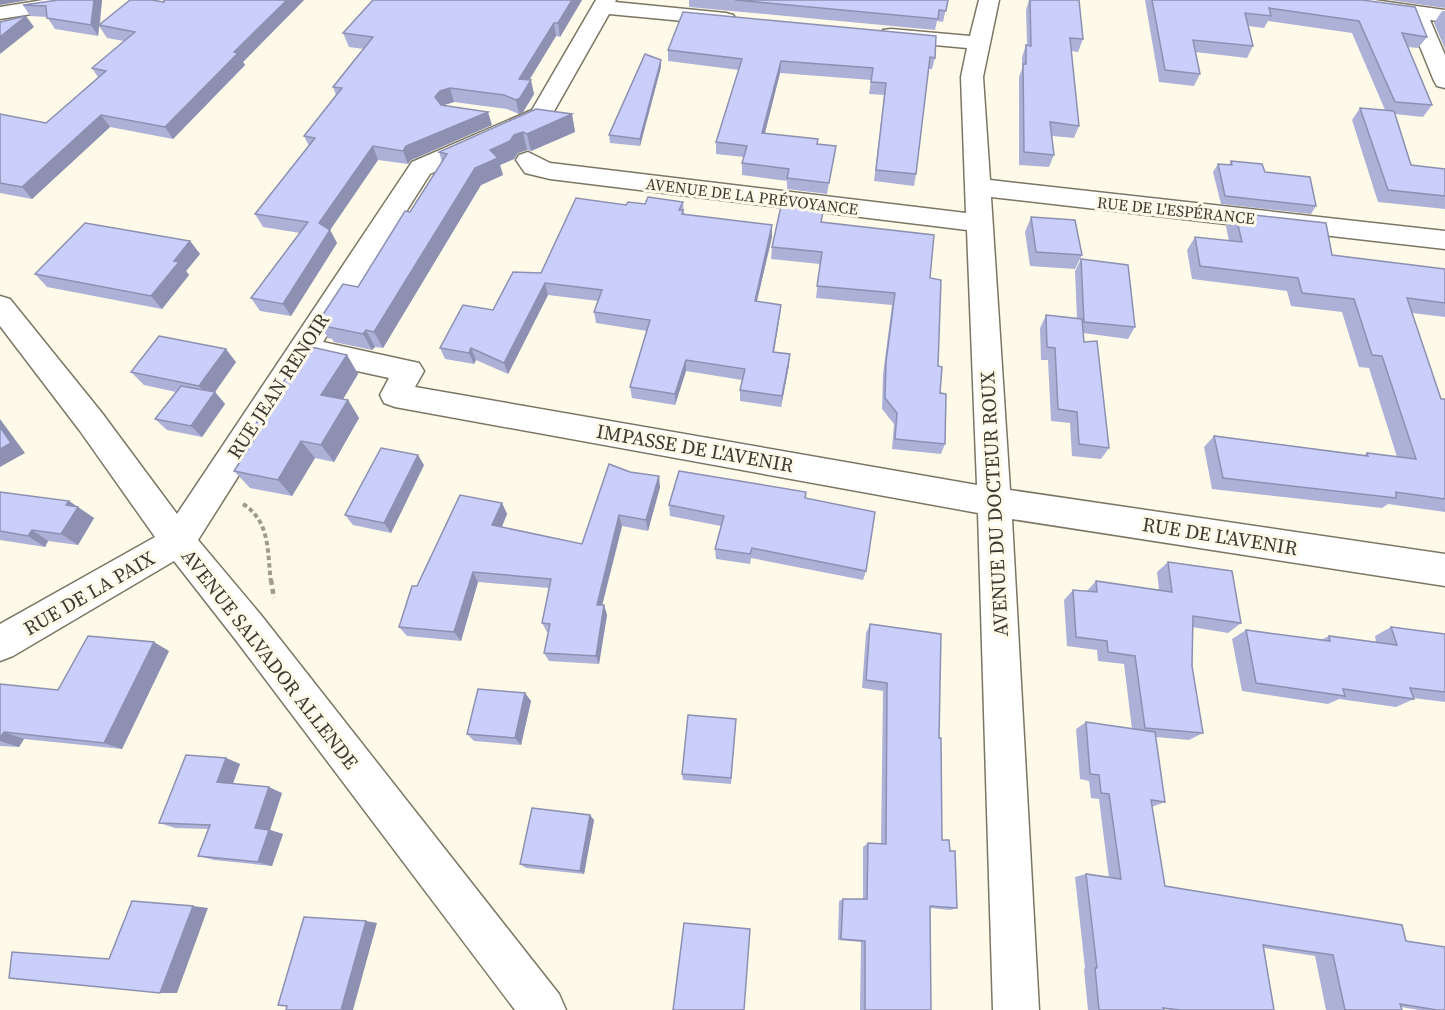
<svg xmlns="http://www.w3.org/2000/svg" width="1445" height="1010" font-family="'Source Serif 4',serif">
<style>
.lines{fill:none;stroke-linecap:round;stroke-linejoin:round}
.minor-casing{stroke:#7b7664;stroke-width:3}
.path-far1{stroke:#9f9c8f;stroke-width:4;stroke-dasharray:4.5 3;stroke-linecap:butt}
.path{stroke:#9f9c8f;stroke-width:4.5;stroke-dasharray:5 4;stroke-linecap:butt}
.minor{fill:#fff;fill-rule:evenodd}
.wall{fill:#adb1d8}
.shaded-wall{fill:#8d90b0}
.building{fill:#c9cefb;stroke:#8d90b0;stroke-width:1.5}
.labels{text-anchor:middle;stroke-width:6;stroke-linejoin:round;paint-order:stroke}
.far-street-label{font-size:16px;fill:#3c3a32;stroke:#fefae9}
.street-label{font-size:20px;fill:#3c3a32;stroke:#fefae9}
</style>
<rect width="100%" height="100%" fill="#fefae9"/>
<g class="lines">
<defs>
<g id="minor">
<path d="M 43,0 L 93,0 L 90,4 L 83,6 L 0,19 L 0,7 Z"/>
<path d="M 596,0 L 616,0 L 615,2 L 726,13 L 733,15 L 736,19 L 733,23 L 726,25 L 609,14 L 549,120 L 430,174 L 323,342 L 419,363 L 424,371 L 415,387 L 977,485 L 967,230 L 550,179 L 525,173 L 516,160 L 519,155 L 528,152 L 550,163 L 966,213 L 961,77 L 967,48 L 891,41 L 883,40 L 880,35 L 883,30 L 891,29 L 970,36 L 979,0 L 999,0 L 983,77 L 990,180 L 1445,231 L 1445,249 L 991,197 L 1010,490 L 1445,554 L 1445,586 L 1012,519 L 1039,1010 L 993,1010 L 978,513 L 395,407 L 384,403 L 380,395 L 389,378 L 311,361 L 198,540 L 261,615 L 559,994 L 566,1010 L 515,1010 L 235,639 L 174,561 L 13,656 L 0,661 L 0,624 L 155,537 L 80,431 L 0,326 L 0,296 L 10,299 L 102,413 L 177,514 L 412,162 L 532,110 Z"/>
<path d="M 1320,0 L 1374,0 L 1445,10 L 1445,22 L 1430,20 L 1445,55 L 1445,88 L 1437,86 L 1434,81 L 1408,17 L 1330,6 L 1323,4 Z"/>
</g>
</defs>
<use href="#minor" class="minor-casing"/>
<path class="path-far1" d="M 243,504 C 271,522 267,552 271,582"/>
<path class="path" d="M 271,580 L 274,598"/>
<use href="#minor" class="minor"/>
</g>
<g class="wall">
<path d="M 102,0 L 100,25 L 164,2 L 164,0 L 304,0 L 243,62 L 245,65 L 173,139 L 110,127 L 32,199 L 0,193 L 0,114 L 46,123 L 98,77 L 92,68 L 124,41 L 107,38 L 99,26 L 98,36 L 55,29 L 47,17 L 30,16 L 23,5 Z"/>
<path d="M 373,0 L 582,0 L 560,37 L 556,36 L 529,80 L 534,94 L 523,112 L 519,114 L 507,109 L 454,102 L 444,105 L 492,125 L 411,160 L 408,164 L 378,160 L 330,230 L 337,243 L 291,316 L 260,311 L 251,298 L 300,233 L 263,227 L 255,214 L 309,146 L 304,136 L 336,95 L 333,87 L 364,49 L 349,47 L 343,33 Z"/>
<path d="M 689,0 L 948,0 L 943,22 L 937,21 L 935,30 L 689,7 Z"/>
<path d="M 1029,0 L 1083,39 L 1078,52 L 1071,51 L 1079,126 L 1074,138 L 1052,136 L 1054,155 L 1049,167 L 1019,165 L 1019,77 L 1022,69 L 1022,57 L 1026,45 L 1027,45 L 1026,10 Z"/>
<path d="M 1145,0 L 1362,0 L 1427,37 L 1418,48 L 1407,47 L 1432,105 L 1423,117 L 1395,114 L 1411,165 L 1445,169 L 1445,209 L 1378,202 L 1352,120 L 1360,108 L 1385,110 L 1352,33 L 1268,21 L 1264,28 L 1248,26 L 1253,46 L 1247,58 L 1195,52 L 1200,74 L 1194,86 L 1159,82 Z"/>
<path d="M 1389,0 L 1445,0 L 1445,8 Z"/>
<path d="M 1442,11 L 1445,11 L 1445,49 L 1434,23 Z"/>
<path d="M 668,50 L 935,58 L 932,69 L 929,69 L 916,174 L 914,186 L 874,181 L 884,95 L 869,94 L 871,80 L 780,73 L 765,133 L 817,144 L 836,146 L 827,194 L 787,189 L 787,181 L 742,175 L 742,163 L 744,157 L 716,154 L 716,142 L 739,70 L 668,61 Z"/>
<path d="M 661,60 L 661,67 L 640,146 L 610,143 L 609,135 Z"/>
<path d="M 572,114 L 575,132 L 531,151 L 527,150 L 518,153 L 514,159 L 500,165 L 503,175 L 481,185 L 383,348 L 375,347 L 372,350 L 334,342 L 332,339 L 328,338 L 318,322 L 358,287 L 410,212 L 442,162 L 439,152 Z"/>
<path d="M 1231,161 L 1265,172 L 1316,206 L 1311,214 L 1221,204 L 1213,172 L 1218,164 L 1229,165 Z"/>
<path d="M 683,202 L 684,214 L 772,237 L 757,301 L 781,305 L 774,352 L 789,365 L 781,407 L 740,401 L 740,390 L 742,380 L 686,371 L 675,405 L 632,398 L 630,387 L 647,331 L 596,323 L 594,312 L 598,301 L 548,295 L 508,374 L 476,360 L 474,364 L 445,359 L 440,348 L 493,310 L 626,205 Z"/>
<path d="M 1235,213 L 1332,255 L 1445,269 L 1445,317 L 1412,313 L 1441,399 L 1445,399 L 1445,512 L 1388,504 L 1382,508 L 1212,489 L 1204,447 L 1214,436 L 1364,455 L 1367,453 L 1397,457 L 1369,368 L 1359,367 L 1342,312 L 1291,306 L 1287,291 L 1192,279 L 1187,250 L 1195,237 L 1229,241 L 1226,226 Z"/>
<path d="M 1031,217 L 1082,255 L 1075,269 L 1030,266 L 1025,232 Z"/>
<path d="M 822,222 L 930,278 L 945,444 L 941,454 L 892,449 L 894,424 L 882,409 L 883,374 L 892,305 L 816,298 L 820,264 L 771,259 L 772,247 Z"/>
<path d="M 190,241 L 200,254 L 186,271 L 189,275 L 162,309 L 47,287 L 35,274 Z"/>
<path d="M 1081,259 L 1135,327 L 1128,339 L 1083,333 L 1084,342 L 1109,448 L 1101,459 L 1072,456 L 1070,423 L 1051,421 L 1048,360 L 1041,360 L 1040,328 L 1046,315 L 1077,319 L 1075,271 Z"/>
<path d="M 347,355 L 358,374 L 343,399 L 348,400 L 359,418 L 334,462 L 315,458 L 292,496 L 250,488 L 234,471 L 256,437 L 251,431 Z"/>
<path d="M 236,362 L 215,392 L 225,404 L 202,437 L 167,430 L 155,419 L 176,392 L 144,385 L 131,372 Z"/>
<path d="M 609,464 L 660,487 L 648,531 L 622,526 L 602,605 L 604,605 L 607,615 L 599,664 L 549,661 L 544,653 L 548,632 L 547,632 L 542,623 L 549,588 L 478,582 L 461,641 L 407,636 L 399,627 L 417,586 L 502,503 L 507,514 L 502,527 L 582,544 Z"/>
<path d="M 424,465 L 391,533 L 353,525 L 345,515 Z"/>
<path d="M 0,492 L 69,501 L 94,518 L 78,545 L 48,541 L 45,547 L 0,540 Z"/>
<path d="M 805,498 L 866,571 L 863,580 L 751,558 L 750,564 L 716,559 L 715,549 L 721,526 L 670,516 L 669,505 Z"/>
<path d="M 1168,562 L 1241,623 L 1228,633 L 1192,627 L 1192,666 L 1203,733 L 1189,740 L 1156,737 L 1165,802 L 1152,807 L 1165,886 L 1406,941 L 1445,1010 L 1419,1010 L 1401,1007 L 1402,1010 L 1326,1010 L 1315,956 L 1264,948 L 1274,1010 L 1171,1010 L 1163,1009 L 1164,1010 L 1088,1010 L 1084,969 L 1085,968 L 1075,877 L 1086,874 L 1109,878 L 1099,799 L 1091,798 L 1089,781 L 1080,779 L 1076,729 L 1086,722 L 1132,729 L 1124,664 L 1098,661 L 1097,650 L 1067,646 L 1064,600 L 1073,590 L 1087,591 L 1096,581 L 1159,590 L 1157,572 Z"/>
<path d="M 870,624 L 939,738 L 942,840 L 957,908 L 950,910 L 930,908 L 931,1010 L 860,1010 L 861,942 L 838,940 L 839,901 L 843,899 L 863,899 L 863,847 L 868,843 L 881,844 L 883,691 L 862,688 L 866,633 Z"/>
<path d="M 1391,627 L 1445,634 L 1445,702 L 1413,698 L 1414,699 L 1396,707 L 1339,699 L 1328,704 L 1242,691 L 1232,639 L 1246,630 L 1321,640 L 1329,636 L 1376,642 L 1375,636 Z"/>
<path d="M 169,651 L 122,749 L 24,739 L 19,747 L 0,746 L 0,684 L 58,690 Z"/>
<path d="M 525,693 L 531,701 L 521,745 L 474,741 L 467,734 Z"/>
<path d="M 736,719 L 731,784 L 683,780 L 682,774 Z"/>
<path d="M 226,758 L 240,764 L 233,784 L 282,793 L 270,830 L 283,834 L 272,866 L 214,860 L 198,856 L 208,829 L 175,828 L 159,823 Z"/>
<path d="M 594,820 L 584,874 L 526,868 L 520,864 Z"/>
</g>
<g class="shaded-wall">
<path d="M 0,0 L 29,0 L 0,5 Z"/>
<path d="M 94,0 L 102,0 L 98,36 L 91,25 Z"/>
<path d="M 287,0 L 304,0 L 243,62 L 245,65 L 173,139 L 165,127 L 234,52 Z"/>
<path d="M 572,0 L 582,0 L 560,37 L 558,23 Z"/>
<path d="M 26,16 L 34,27 L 0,54 L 0,37 Z"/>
<path d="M 554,23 L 556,36 L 522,92 L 519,79 Z"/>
<path d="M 661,60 L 661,67 L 640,146 L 640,139 Z"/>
<path d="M 781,61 L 780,73 L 762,144 L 762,133 Z"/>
<path d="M 531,80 L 534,94 L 523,112 L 519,114 L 516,100 Z"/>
<path d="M 450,88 L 454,102 L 444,105 L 440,111 L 435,97 L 440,91 Z"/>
<path d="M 488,112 L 492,125 L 411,160 L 408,164 L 403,151 L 406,146 Z"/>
<path d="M 572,114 L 575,132 L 531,151 L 527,134 Z"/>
<path d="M 101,115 L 110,127 L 32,199 L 22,187 Z"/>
<path d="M 523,132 L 527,150 L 518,153 L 514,159 L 500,165 L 503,175 L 481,185 L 383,348 L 374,332 L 475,168 L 490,150 L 514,135 Z"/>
<path d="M 373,146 L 378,160 L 326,236 L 319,223 Z"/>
<path d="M 772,225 L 772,237 L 754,313 L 755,301 Z"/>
<path d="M 330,230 L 337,243 L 291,316 L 283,304 Z"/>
<path d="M 190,241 L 200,254 L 186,271 L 189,275 L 162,309 L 151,296 L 174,261 Z"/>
<path d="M 545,283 L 548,295 L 508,374 L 504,363 Z"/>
<path d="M 781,305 L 780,316 L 772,363 L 773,352 Z"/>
<path d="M 366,330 L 375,347 L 372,350 L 363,334 Z"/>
<path d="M 471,348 L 476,360 L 474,364 L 469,353 Z"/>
<path d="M 226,349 L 236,362 L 210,399 L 199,386 Z"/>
<path d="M 790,354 L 789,365 L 781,407 L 782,396 Z"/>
<path d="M 347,355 L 358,374 L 334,414 L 321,395 Z"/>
<path d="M 686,360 L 686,371 L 675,405 L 675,394 Z"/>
<path d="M 215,392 L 225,404 L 202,437 L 191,426 Z"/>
<path d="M 348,400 L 359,418 L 334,462 L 321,445 Z"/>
<path d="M 0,419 L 25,453 L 0,467 Z"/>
<path d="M 301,441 L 315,458 L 292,496 L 278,480 Z"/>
<path d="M 418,455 L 424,465 L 391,533 L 384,523 Z"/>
<path d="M 659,476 L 660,487 L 648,531 L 646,520 Z"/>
<path d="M 69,501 L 94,518 L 78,545 L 61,534 L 66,505 Z"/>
<path d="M 502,503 L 507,514 L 498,535 L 492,525 Z"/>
<path d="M 619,515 L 622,526 L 600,614 L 597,605 Z"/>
<path d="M 32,530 L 48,541 L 45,547 L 28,536 Z"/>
<path d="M 473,572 L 478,582 L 461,641 L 454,632 Z"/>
<path d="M 604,605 L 607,615 L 599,664 L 596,656 Z"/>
<path d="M 154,642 L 169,651 L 122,749 L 104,743 Z"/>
<path d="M 525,693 L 531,701 L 521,745 L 515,738 Z"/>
<path d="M 4,732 L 24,739 L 19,747 L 0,741 L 0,738 Z"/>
<path d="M 226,758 L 240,764 L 231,788 L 217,782 Z"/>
<path d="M 269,787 L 282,793 L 270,830 L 283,834 L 272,866 L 258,862 L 255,828 Z"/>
<path d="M 590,815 L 594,820 L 584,874 L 580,871 Z"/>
<path d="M 193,906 L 208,908 L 177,993 L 160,993 Z"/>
<path d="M 366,921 L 377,923 L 353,1010 L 341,1010 Z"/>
</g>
<g class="building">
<path d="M 58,0 L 94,0 L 91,25 L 47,18 L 46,6 L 23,5 Z"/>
<path d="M 130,0 L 152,0 L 164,2 L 164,0 L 287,0 L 234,52 L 238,53 L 165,127 L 101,115 L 22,187 L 0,183 L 0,114 L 46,123 L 106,71 L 92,68 L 135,32 L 99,25 Z"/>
<path d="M 373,0 L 572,0 L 558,23 L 554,23 L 519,79 L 531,80 L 520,98 L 516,100 L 504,95 L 450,88 L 440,91 L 435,97 L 441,105 L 488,112 L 406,146 L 403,151 L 373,146 L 319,223 L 330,230 L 283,304 L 251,298 L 308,222 L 255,214 L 315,138 L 304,136 L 342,88 L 333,87 L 373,37 L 343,33 Z"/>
<path d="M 735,0 L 948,0 L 946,11 L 939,10 L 938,19 Z"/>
<path d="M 1030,0 L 1079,0 L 1083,39 L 1070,38 L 1079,126 L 1050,122 L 1054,155 L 1024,152 L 1023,64 L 1026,64 L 1026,45 L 1031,46 Z"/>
<path d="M 1152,0 L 1362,0 L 1415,7 L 1427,37 L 1402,33 L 1432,105 L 1395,102 L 1359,21 L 1269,8 L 1271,16 L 1245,13 L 1253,46 L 1193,40 L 1200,74 L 1165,70 Z"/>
<path d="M 683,12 L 936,36 L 935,58 L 930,57 L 916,174 L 876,170 L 886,83 L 871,82 L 873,68 L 781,61 L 762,133 L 818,139 L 817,144 L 836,146 L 829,183 L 787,178 L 789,169 L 742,163 L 747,146 L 716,142 L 742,59 L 668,50 Z"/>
<path d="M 26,16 L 0,37 L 0,22 Z"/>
<path d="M 645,54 L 661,60 L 640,139 L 609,135 Z"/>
<path d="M 1360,108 L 1394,111 L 1411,165 L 1445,169 L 1445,196 L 1388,190 Z"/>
<path d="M 536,109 L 572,114 L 527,134 L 523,132 L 514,135 L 510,141 L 490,150 L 498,158 L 475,168 L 374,332 L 366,330 L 363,334 L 324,326 L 326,323 L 318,322 L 343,284 L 358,287 L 405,211 L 410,212 L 447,154 L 439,152 Z"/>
<path d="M 1231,161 L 1262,164 L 1265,172 L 1310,177 L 1316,206 L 1225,196 L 1218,164 L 1232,165 Z"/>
<path d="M 648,197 L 683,202 L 679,210 L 683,210 L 682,214 L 772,225 L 755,301 L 781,305 L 773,352 L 790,354 L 782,396 L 740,390 L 745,369 L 686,360 L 675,394 L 630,387 L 650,320 L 594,312 L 602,290 L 545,283 L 504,363 L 471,348 L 469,353 L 440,348 L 463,305 L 493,310 L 513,272 L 541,273 L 576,198 L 626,205 L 628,202 L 645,204 Z"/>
<path d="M 783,197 L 825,202 L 821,222 L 934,235 L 930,278 L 941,280 L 938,366 L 942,367 L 940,393 L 946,394 L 945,444 L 895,439 L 897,413 L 885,398 L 886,362 L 895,293 L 817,286 L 822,252 L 772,247 Z"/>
<path d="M 1235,213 L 1326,223 L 1332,255 L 1445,269 L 1445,303 L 1407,298 L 1441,399 L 1445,399 L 1445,499 L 1396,492 L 1396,498 L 1223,478 L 1214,436 L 1368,456 L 1367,453 L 1416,459 L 1382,356 L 1372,355 L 1354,299 L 1302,293 L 1298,278 L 1200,266 L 1195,237 L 1242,242 Z"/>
<path d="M 1031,217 L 1075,220 L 1082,255 L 1036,252 Z"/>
<path d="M 85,223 L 190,241 L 174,261 L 179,262 L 151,296 L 35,274 Z"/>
<path d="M 1081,259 L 1128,265 L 1135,327 L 1084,322 Z"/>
<path d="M 1046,315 L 1082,319 L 1084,342 L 1097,341 L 1109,448 L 1079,444 L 1077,412 L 1058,409 L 1055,348 L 1047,347 Z"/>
<path d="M 159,336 L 226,349 L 199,386 L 131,372 Z"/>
<path d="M 307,346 L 347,355 L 321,395 L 348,400 L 321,445 L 301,441 L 278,480 L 234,471 L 259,432 L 251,431 Z"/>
<path d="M 181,386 L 215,392 L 191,426 L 155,419 Z"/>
<path d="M 0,427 L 11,443 L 0,449 Z"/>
<path d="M 381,448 L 418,455 L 384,523 L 345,515 Z"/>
<path d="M 609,464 L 630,472 L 659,476 L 646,520 L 619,515 L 597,605 L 604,605 L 596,656 L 544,653 L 550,624 L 542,623 L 551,579 L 473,572 L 454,632 L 399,627 L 412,586 L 417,586 L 460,495 L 502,503 L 492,525 L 582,544 Z"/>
<path d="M 679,471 L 806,492 L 805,498 L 875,512 L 866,571 L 752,548 L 750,554 L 715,549 L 724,516 L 669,505 Z"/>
<path d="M 0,492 L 69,501 L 66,505 L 78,507 L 61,534 L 32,530 L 28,536 L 0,531 Z"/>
<path d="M 1168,562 L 1232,571 L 1241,623 L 1193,616 L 1192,666 L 1203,733 L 1145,728 L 1135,656 L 1108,652 L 1107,641 L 1076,637 L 1073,590 L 1097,592 L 1096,581 L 1172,592 Z"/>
<path d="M 870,624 L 941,634 L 939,738 L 941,738 L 942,840 L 949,840 L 950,851 L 955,851 L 957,908 L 930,906 L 931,1010 L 865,1010 L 865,941 L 841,939 L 843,899 L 867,899 L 868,843 L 886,844 L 887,683 L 866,680 Z"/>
<path d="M 1391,627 L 1445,634 L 1445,692 L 1410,688 L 1414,699 L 1343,689 L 1345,696 L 1256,683 L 1246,630 L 1330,641 L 1329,636 L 1397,645 Z"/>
<path d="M 88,636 L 154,642 L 104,743 L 4,732 L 0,738 L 0,684 L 58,690 Z"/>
<path d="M 478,689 L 525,693 L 515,738 L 467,734 Z"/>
<path d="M 688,715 L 736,719 L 731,778 L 682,774 Z"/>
<path d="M 1086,722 L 1155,732 L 1165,802 L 1151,800 L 1165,886 L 1402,925 L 1406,941 L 1445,947 L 1445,1010 L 1437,1010 L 1400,1004 L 1402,1010 L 1345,1010 L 1333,955 L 1263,945 L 1274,1010 L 1180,1010 L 1163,1008 L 1164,1010 L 1099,1010 L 1095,968 L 1097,968 L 1086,874 L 1121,879 L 1109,794 L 1101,793 L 1099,775 L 1090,774 Z"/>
<path d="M 186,755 L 226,758 L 217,782 L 269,787 L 255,828 L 269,830 L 258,862 L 198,856 L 210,825 L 159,823 Z"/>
<path d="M 532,808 L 590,815 L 580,871 L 520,864 Z"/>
<path d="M 132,901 L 193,906 L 160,993 L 9,978 L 12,952 L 109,959 Z"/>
<path d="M 304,917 L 366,921 L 341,1010 L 286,1010 L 287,1006 L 278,1005 Z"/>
<path d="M 684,923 L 750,929 L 744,1010 L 673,1010 Z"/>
</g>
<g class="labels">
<g class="far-street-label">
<text transform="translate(752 196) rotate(7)" y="6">AVENUE DE LA PRÉVOYANCE</text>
<text transform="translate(1176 210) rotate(6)" y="6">RUE DE L'ESPÉRANCE</text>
</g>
<g class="street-label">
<text transform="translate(278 386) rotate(-57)" y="7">RUE JEAN RENOIR</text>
<text transform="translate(695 448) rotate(10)" y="7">IMPASSE DE L'AVENIR</text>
<text transform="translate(994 504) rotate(-93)" y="7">AVENUE DU DOCTEUR ROUX</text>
<text transform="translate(1220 536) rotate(9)" y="7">RUE DE L'AVENIR</text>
<text transform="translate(89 593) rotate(-30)" y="7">RUE DE LA PAIX</text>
<text transform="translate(270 659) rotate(52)" y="7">AVENUE SALVADOR ALLENDE</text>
</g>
</g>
</svg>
